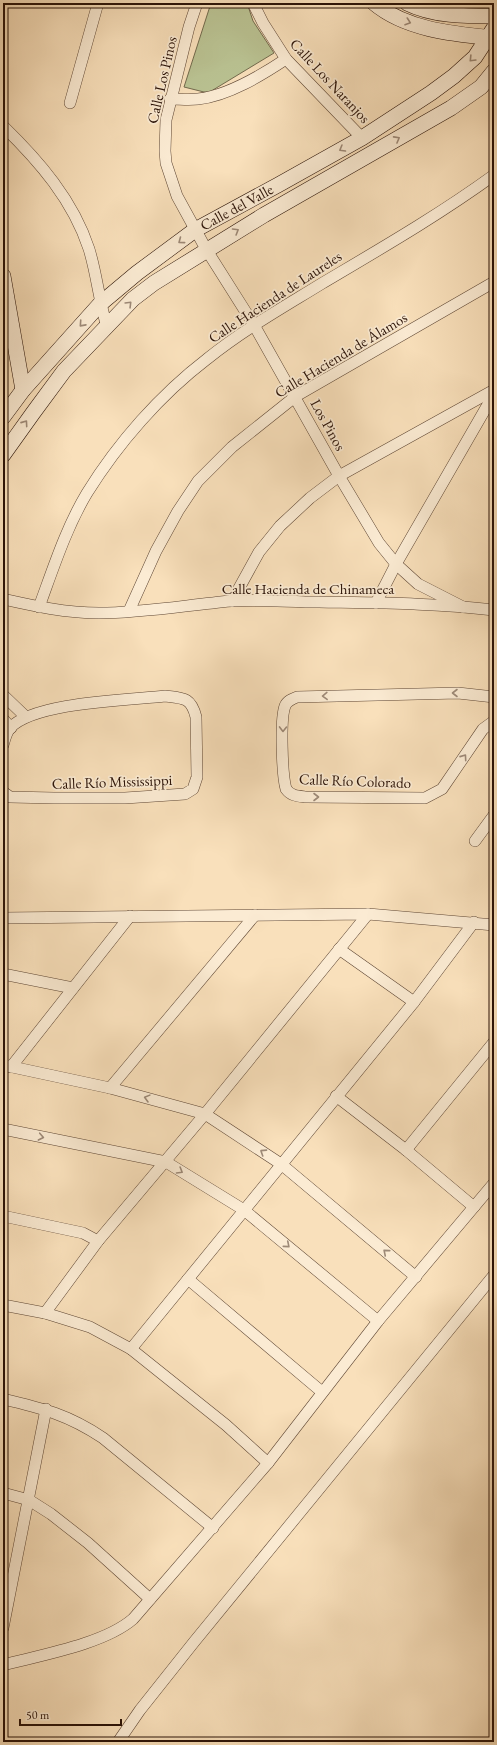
<svg xmlns="http://www.w3.org/2000/svg" width="497" height="1745" font-family="'EB Garamond',serif">
<style>
.green{fill:#bac393;stroke:#726a4d}
.lines{fill:none;stroke-linecap:round;stroke-linejoin:round}
.street-casing{stroke:#5e4634;stroke-width:12}
.secondary-casing{stroke:#2a1207;stroke-width:16}
.street{stroke:#fbebd3;stroke-width:11}
.secondary{stroke:#fbebd3;stroke-width:15}
.oneway{stroke:#9d8977}
.labels{text-anchor:middle;stroke-width:3.5;stroke-linejoin:round;paint-order:stroke}
.street-label{font-size:15px;fill:#2a1207;stroke:#fbebd3}
</style>
<rect width="100%" height="100%" fill="#f9e0bb"/>
<filter id="stains"><feTurbulence type="fractalNoise" baseFrequency=".005" numOctaves="4"/><feColorMatrix values="0 0 0 0 .2 0 0 0 0 .09 0 0 0 0 .02 0 0 0 .5 -.17"/></filter>
<radialGradient id="worn" r=".72"><stop offset=".6" stop-color="#630" stop-opacity="0"/><stop offset="1" stop-color="#630" stop-opacity=".3"/></radialGradient>
<path class="green" d="M 211,3 L 247,3 L 253,21 L 274,53 L 208,93 L 184,87 Z"/>
<g class="lines">
<defs>
<g id="street">
<path d="M 197,3 L 189,27 L 166,120 L 165,151 L 166,163 L 177,196 L 206,249 L 254,325 L 339,476 L 379,543 L 396,564 L 418,584 L 463,607"/>
<path d="M 253,3 L 263,23 L 286,59 L 362,138"/>
<path d="M 170,99 C 180,99 189,100 198,99 C 228,96 262,75 286,59"/>
<path d="M 70,103 L 98,3"/>
<path d="M 3,126 C 39,161 73,200 89,249 C 97,275 99,301 107,327"/>
<path d="M 3,599 C 34,606 66,613 99,613 C 143,613 187,605 231,601 C 260,599 290,602 319,602 C 377,603 436,603 494,610"/>
<path d="M 232,601 L 259,552 L 280,526 L 310,498 L 339,476 L 494,390"/>
<path d="M 376,603 L 396,564 L 494,394"/>
<path d="M 39,607 C 53,569 66,528 87,493 C 118,443 160,395 207,359 C 243,330 282,308 321,284 C 380,249 439,215 494,175"/>
<path d="M 129,611 L 156,551 L 178,511 L 198,481 L 232,447 L 296,396 L 494,282"/>
<path d="M 3,695 L 26,717"/>
<path d="M 494,697 L 458,693 L 297,697 C 292,699 287,701 285,706 C 280,719 282,775 286,789 C 291,796 297,796 306,797 L 425,798 L 442,789 L 483,729 L 494,721"/>
<path d="M 3,719 L 11,728"/>
<path d="M 3,745 C 5,739 6,733 10,728 C 34,702 129,700 165,696 C 183,698 191,697 196,717 L 197,777 L 193,789 L 185,794 L 125,798 L 54,798 L 10,797 L 3,792"/>
<path d="M 475,841 L 494,815"/>
<path d="M 3,918 L 368,914 L 494,925"/>
<path d="M 339,949 L 414,1002"/>
<path d="M 3,974 L 73,988"/>
<path d="M 3,1065 L 110,1088 L 205,1114 L 281,1164 L 416,1277"/>
<path d="M 11,1067 L 130,916"/>
<path d="M 110,1088 L 255,915"/>
<path d="M 336,1096 L 406,1150 L 474,1207"/>
<path d="M 3,1129 L 166,1162 L 244,1210 L 378,1321"/>
<path d="M 406,1150 L 494,1042"/>
<path d="M 3,1216 L 83,1233 L 98,1241"/>
<path d="M 188,1279 L 322,1392"/>
<path d="M 3,1305 L 45,1313 L 90,1327 L 131,1349 L 226,1425 L 268,1463"/>
<path d="M 45,1313 L 98,1241 L 205,1114 L 368,914"/>
<path d="M 131,1349 L 414,1002 L 474,922"/>
<path d="M 3,1399 C 42,1408 69,1415 103,1438 L 213,1528"/>
<path d="M 3,1493 L 29,1500 L 51,1514 L 88,1543 L 150,1599"/>
<path d="M 3,1628 L 46,1409"/>
<path d="M 3,1665 C 41,1655 104,1644 133,1619 L 268,1463 L 378,1321 L 494,1183"/>
<path d="M 118,1742 L 140,1710 L 194,1642 L 494,1275"/>
</g>
<g id="secondary">
<path d="M 374,3 C 406,30 454,34 494,38"/>
<path d="M 407,3 C 433,16 465,16 494,16"/>
<path d="M 3,276 L 23,390"/>
<path id="s1" d="M 3,417 L 23,390 L 100,304 L 137,273 L 195,230 L 278,185 L 362,138 L 431,93 L 454,76 L 475,57 L 494,28"/>
<path d="M 3,455 L 33,413 L 64,371 L 133,299 L 154,283 L 264,215 L 451,108 L 481,87 L 494,71"/>
</g>
</defs>
<use href="#street" class="street-casing"/>
<use href="#secondary" class="secondary-casing"/>
<use href="#street" class="street"/>
<use href="#secondary" class="secondary"/>
</g>
<defs><path id="oneway-chevron" d="M-2-3.5L2.5 0L-2 3.5" fill="none" stroke-width="1.6" stroke-linecap="round" stroke-linejoin="round"/></defs>
<g class="oneway">
<use href="#oneway-chevron" transform="translate(408 22) rotate(19)"/>
<use href="#oneway-chevron" transform="translate(472 59) rotate(134)"/>
<use href="#oneway-chevron" transform="translate(397 139) rotate(-29)"/>
<use href="#oneway-chevron" transform="translate(342 149) rotate(150)"/>
<use href="#oneway-chevron" transform="translate(236 231) rotate(-31)"/>
<use href="#oneway-chevron" transform="translate(181 241) rotate(143)"/>
<use href="#oneway-chevron" transform="translate(129 304) rotate(-45)"/>
<use href="#oneway-chevron" transform="translate(82 324) rotate(132)"/>
<use href="#oneway-chevron" transform="translate(25 423) rotate(-55)"/>
<use href="#oneway-chevron" transform="translate(455 693) rotate(180)"/>
<use href="#oneway-chevron" transform="translate(325 696) rotate(178)"/>
<use href="#oneway-chevron" transform="translate(283 729) rotate(91)"/>
<use href="#oneway-chevron" transform="translate(464 757) rotate(-55)"/>
<use href="#oneway-chevron" transform="translate(316 797)"/>
<use href="#oneway-chevron" transform="translate(147 1098) rotate(-165)"/>
<use href="#oneway-chevron" transform="translate(41 1137) rotate(11)"/>
<use href="#oneway-chevron" transform="translate(263 1152) rotate(-147)"/>
<use href="#oneway-chevron" transform="translate(180 1171) rotate(31)"/>
<use href="#oneway-chevron" transform="translate(287 1245) rotate(40)"/>
<use href="#oneway-chevron" transform="translate(386 1252) rotate(-140)"/>
</g>
<g class="labels">
<g class="street-label">
<text transform="translate(162 80) rotate(-77)" y="5">Calle Los Pinos</text>
<text transform="translate(330 81) rotate(47)" y="5">Calle Los Naranjos</text>
<text dy="5" stroke="none"><textPath href="#s1" startOffset="317">Calle del Valle</textPath></text>
<text transform="translate(275 297) rotate(-33)" y="5">Calle Hacienda de Laureles</text>
<text transform="translate(341 355) rotate(-31)" y="5">Calle Hacienda de Álamos</text>
<text transform="translate(328 425) rotate(61)" y="5">Los Pinos</text>
<text x="308" y="594">Calle Hacienda de Chinameca</text>
<text transform="translate(355 781) rotate(2)" y="5">Calle Río Colorado</text>
<text transform="translate(112 782) rotate(-2)" y="5">Calle Río Mississippi</text>
</g>
</g>
<rect width="497" height="1745" fill="none" stroke="#f9e0bb" stroke-width="16"/>
<rect x="4" y="4" width="489" height="1737" fill="none" stroke="#2a1207" stroke-width="2"/>
<rect x="8" y="8" width="481" height="1729" fill="none" stroke="#2a1207"/>
<path d="M20 1719v6h101v-6" fill="none" stroke="#2a1207" stroke-width="2"/>
<text x="26" y="1719" font-size="12" fill="#2a1207" stroke="#fbebd3" stroke-width="3" paint-order="stroke">50 m</text>
<rect width="100%" height="100%" filter="url(#stains)"/>
<rect width="100%" height="100%" fill="url(#worn)"/>
</svg>
